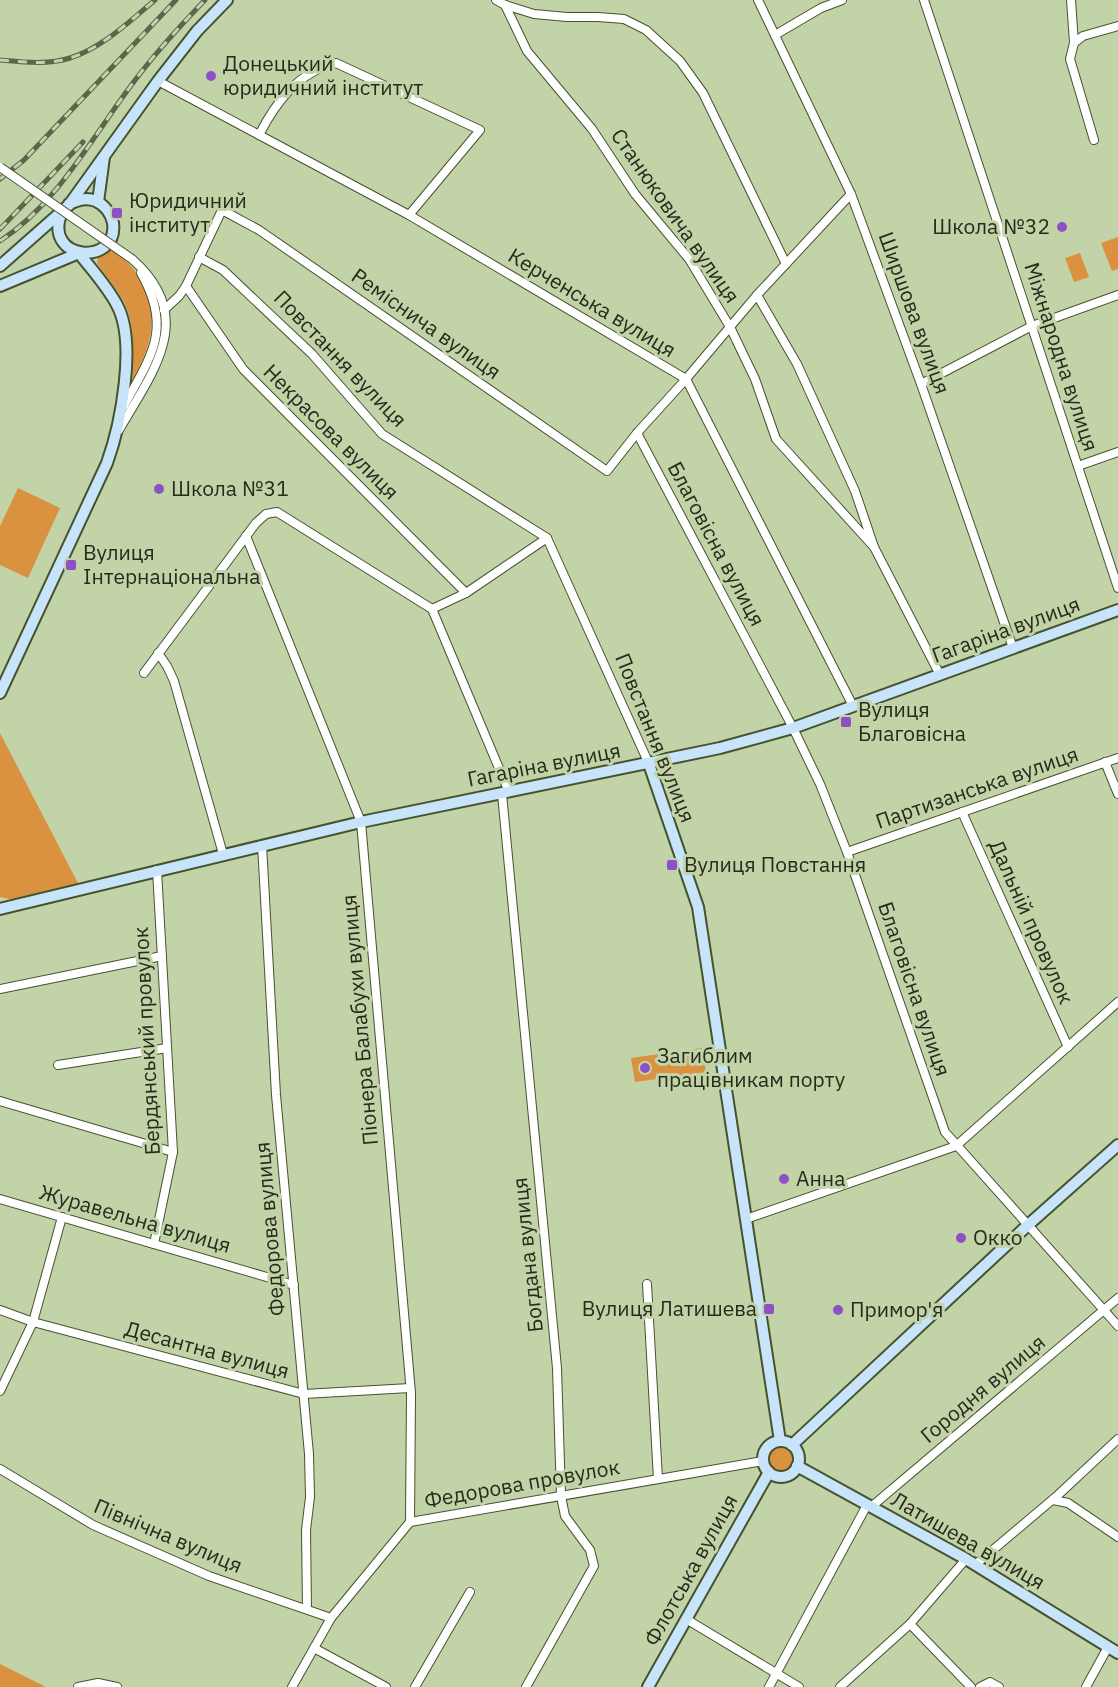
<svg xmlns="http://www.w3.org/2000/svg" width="1118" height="1687" font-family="'IBM Plex Sans',sans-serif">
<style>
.green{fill:#db9240}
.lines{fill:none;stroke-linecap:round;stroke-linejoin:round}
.street-casing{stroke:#45532d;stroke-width:10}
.secondary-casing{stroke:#45532d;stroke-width:14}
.street{stroke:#fff;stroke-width:8}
.secondary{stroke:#c8e4fb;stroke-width:10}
.rail-casing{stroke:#5c664d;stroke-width:5}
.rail{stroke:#c2d3a8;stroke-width:3;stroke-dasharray:9;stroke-linecap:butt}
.street-bridge-casing{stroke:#45532d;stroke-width:10;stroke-linecap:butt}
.street-bridge{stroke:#fff;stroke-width:8}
.poi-dot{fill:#8e50c5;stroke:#c2d3a8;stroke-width:2}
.labels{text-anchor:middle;stroke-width:6;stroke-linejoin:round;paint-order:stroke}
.poi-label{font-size:21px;fill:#262c1c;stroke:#c2d3a8;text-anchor:start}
.street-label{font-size:21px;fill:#262c1c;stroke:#c2d3a8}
</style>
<rect width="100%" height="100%" fill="#c2d3a8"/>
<g class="green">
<path d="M 1118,237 L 1118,269 L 1112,271 L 1101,243 Z"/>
<path d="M 108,247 C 115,253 124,258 130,265 C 164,302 153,344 132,383 C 133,357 136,326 124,302 C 117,289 106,276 97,263 L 99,253 Z"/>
<path d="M 1080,253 L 1089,277 L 1074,282 L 1065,258 Z"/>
<path d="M 18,488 L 60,508 L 28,578 L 0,565 L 0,526 Z"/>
<path d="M 0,733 L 79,885 L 18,901 L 0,897 Z"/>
<path d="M 702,1048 L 706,1072 L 635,1082 L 631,1058 Z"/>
<circle cx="781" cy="1459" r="12"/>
<path d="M 0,1664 L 44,1686 L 44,1687 L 0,1687 Z"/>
</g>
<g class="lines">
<defs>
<g id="street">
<path d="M 496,0 L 505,5 L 534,14 L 567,17 L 598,17 L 624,19 L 646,30 L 680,61 L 703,93 L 786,264"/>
<path d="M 758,0 L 851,194 L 921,384 L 1013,648"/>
<path d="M 924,0 L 1118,588"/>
<path d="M 1071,0 L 1074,43 L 1070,59 L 1094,140"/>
<path d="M 505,5 L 527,51 L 592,129 L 635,194 L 689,259 L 730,327 L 755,379 L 776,439 L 874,547"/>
<path d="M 775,35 L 821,8 L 842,0"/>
<path d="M 1074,43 L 1083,36 L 1118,26"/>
<path d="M 158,81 L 409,215 L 686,379 L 853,706"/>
<path d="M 259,135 C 276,102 298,72 336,63 L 480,130 L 409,215"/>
<path d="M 199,257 L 223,270 L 312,354 L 382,434 L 547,538 L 649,764"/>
<path d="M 186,286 L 243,369 L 466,593"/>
<path d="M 757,295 L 797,364 L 855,491 L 874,547 L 940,675"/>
<path d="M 164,310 L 179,296 L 186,286 L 222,210 L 259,230 L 607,471 L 637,433 L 686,379 L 757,295 L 851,194"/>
<path d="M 921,384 L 1032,326 L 1118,295"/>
<path d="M 124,406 C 151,356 173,329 141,273"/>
<path d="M 119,430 C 153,371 198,317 132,259"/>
<path d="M 637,433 L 793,728 L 820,784 L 847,852 L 945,1132 L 1118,1326"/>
<path d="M 1078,466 L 1118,452"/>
<path d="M 246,536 L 361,822 L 411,1393 L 410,1522"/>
<path d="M 432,609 L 466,593 L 547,538"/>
<path d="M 158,653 L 167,666 L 174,681 L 223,854"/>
<path d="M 144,673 L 256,523 L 266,514 L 277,512 L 432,609 L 509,792"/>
<path d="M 1105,762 L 1118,794"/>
<path d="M 502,794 L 557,1368 L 561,1496 L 565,1516 L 590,1550 L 594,1566 L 526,1687"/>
<path d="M 962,812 L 1068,1047"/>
<path d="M 262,845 L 276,1095 L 309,1454 L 310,1497 L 306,1530 L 307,1609"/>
<path d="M 847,852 L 1118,758"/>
<path d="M 0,989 L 162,956"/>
<path d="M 58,1065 L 167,1048"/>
<path d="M 0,1101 L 173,1152"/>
<path d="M 0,1199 L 294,1285"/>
<path d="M 746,1219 L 956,1146 L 1118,1002"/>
<path d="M 154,1244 L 173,1152 L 157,870"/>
<path d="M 647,1284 L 658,1479"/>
<path d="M 0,1310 L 33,1322 L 304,1394 L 410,1388"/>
<path d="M 0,1391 L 33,1322 L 62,1217"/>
<path d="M 0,1469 L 93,1525 L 209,1576 L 331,1618"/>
<path d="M 1053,1500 L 1068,1503 L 1118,1537"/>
<path d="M 871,1507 L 1118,1298"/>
<path d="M 975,1565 L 1058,1495 L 1118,1439"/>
<path d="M 686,1619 L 799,1687"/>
<path d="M 910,1624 L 971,1687"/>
<path d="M 314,1648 L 386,1687"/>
<path d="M 78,1687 L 98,1683 L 117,1687"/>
<path d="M 292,1687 L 331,1618 L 410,1522 L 763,1461"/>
<path d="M 415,1687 L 470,1592"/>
<path d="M 769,1687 L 867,1505"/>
<path d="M 840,1687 L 910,1624 L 966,1559"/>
<path d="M 980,1687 L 990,1682 L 999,1687"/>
<path d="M 1086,1687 L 1108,1647"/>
</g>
<g id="secondary">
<path d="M 98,202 L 104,157"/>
<path d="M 62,212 C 41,261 119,267 113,223 C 111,213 104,205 96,201 C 86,197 78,200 69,204"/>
<path d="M 0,266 L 69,205 L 158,81 L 197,31 L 227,0"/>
<path d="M 0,286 L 79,253"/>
<path d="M 0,693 L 107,463 C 121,424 137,342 117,305 C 107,286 91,269 79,253"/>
<path d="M 649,764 L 698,907 L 780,1441"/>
<path d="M 0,909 L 361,822 L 720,748 L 793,728 L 1118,610"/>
<circle cx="781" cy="1459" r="18"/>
<path d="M 792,1445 L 1028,1225 L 1118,1145"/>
<path d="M 797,1466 L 966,1559 L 1118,1653"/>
<path d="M 648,1687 L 769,1472"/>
</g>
</defs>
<use href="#street" class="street-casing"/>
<use href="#secondary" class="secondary-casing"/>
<use href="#street" class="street"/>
<use href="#secondary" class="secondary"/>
<defs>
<g id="rail">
<path d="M 0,60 C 23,62 48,65 70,58 C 102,48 130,21 155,0"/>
<path d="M 0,179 L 24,160 L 176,0"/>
<path d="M 0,229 L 83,142"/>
<path d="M 0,241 C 55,205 89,143 127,91 C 150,59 177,29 205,0"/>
</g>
</defs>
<use href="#rail" class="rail-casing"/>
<use href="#rail" class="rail"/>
<defs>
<path id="street-bridge" d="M 0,167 L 132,259"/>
</defs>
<use href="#street-bridge" class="street-bridge-casing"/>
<use href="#street-bridge" class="street-bridge"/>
</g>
<g class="poi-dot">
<circle cx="211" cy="76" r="6"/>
<rect x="111" y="207" width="12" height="12" rx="3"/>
<circle cx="1062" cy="227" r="6"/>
<circle cx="159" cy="489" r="6"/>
<rect x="65" y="559" width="12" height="12" rx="3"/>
<rect x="840" y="716" width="12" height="12" rx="3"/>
<rect x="666" y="859" width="12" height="12" rx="3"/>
<circle cx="645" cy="1068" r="6"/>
<circle cx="784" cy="1179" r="6"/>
<circle cx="961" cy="1238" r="6"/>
<rect x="763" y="1303" width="12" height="12" rx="3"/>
<circle cx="838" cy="1310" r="6"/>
</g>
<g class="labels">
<g class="poi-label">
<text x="223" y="71">Донецький<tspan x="223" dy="24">юридичний інститут</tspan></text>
<text x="129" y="208">Юридичний<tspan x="129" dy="24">інститут</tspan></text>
<text x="1050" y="234" text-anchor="end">Школа №32</text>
<text x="171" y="496">Школа №31</text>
<text x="83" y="560">Вулиця<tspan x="83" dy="24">Інтернаціональна</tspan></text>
<text x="858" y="717">Вулиця<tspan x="858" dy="24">Благовісна</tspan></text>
<text x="684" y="872">Вулиця Повстання</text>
<text x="657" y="1063">Загиблим<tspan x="657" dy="24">працівникам порту</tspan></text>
<text x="796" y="1186">Анна</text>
<text x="973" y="1245">Окко</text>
<text x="757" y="1316" text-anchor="end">Вулиця Латишева</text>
<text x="850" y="1317">Примор'я</text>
</g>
<g class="street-label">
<text transform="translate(675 216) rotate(55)" y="7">Станюковича вулиця</text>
<text transform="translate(592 303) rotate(31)" y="7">Керченська вулиця</text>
<text transform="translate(914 313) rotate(70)" y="7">Ширшова вулиця</text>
<text transform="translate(426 324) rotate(35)" y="7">Реміснича вулиця</text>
<text transform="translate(1061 357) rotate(72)" y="7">Міжнародна вулиця</text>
<text transform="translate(340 359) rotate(46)" y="7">Повстання вулиця</text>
<text transform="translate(331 432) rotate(45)" y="7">Некрасова вулиця</text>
<text transform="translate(716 544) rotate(62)" y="7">Благовісна вулиця</text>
<text transform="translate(1006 630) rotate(-20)" y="7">Гагаріна вулиця</text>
<text transform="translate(655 738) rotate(68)" y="7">Повстання вулиця</text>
<text transform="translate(544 765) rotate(-11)" y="7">Гагаріна вулиця</text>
<text transform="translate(977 788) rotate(-19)" y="7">Партизанська вулиця</text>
<text transform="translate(1031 922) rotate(66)" y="7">Дальній провулок</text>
<text transform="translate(914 989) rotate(71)" y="7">Благовісна вулиця</text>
<text transform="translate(360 1020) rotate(-95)" y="7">Піонера Балабухи вулиця</text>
<text transform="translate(147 1041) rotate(-93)" y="7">Бердянський провулок</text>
<text transform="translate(135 1219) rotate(16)" y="7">Журавельна вулиця</text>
<text transform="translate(270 1229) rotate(-95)" y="7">Федорова вулиця</text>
<text transform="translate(528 1255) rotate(-96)" y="7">Богдана вулиця</text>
<text transform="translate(207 1350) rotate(15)" y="7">Десантна вулиця</text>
<text transform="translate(983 1389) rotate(-40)" y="7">Городня вулиця</text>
<text transform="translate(522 1484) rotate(-10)" y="7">Федорова провулок</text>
<text transform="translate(168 1536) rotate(23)" y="7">Північна вулиця</text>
<text transform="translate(968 1541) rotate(30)" y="7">Латишева вулиця</text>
<text transform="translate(691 1570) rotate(-61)" y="7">Флотська вулиця</text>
</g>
</g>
</svg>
